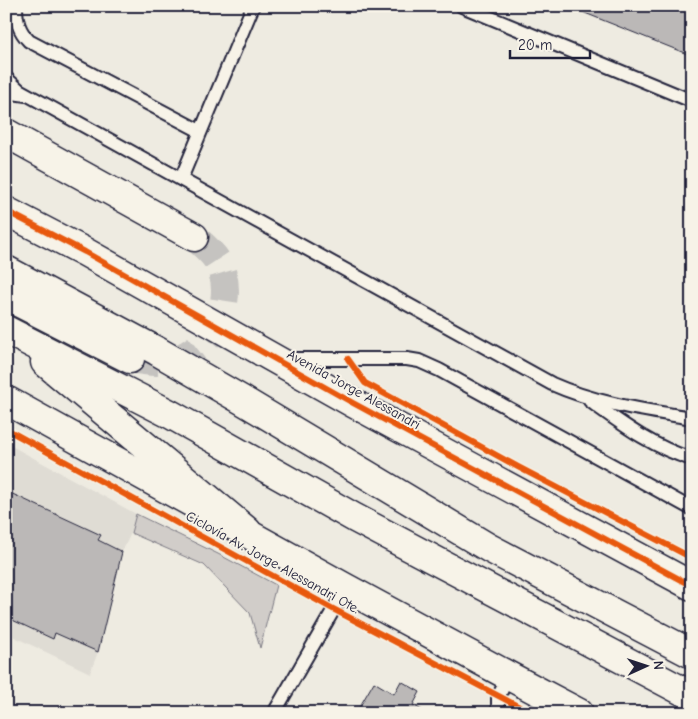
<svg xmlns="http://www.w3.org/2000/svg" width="698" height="719" font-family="'Comic Neue',sans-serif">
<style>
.built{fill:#dfdcd4}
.green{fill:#d1cdc9;stroke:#7a7882}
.building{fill:#bbb8b7;stroke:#22223b}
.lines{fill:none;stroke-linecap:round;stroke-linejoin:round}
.trunk-tunnel{stroke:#c5c3c0;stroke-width:28;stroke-dasharray:28 14;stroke-linecap:butt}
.service-casing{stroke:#22223b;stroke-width:16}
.tertiary-casing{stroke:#22223b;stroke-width:31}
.trunk-casing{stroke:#22223b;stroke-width:31}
.service{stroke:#f7f3e8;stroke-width:12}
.tertiary{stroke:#f7f3e8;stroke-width:28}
.trunk{stroke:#f7f3e8;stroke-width:28}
.cycleway-casing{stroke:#f7f3e8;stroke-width:9}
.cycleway{stroke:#e8590c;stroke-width:6}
.labels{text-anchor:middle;stroke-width:4;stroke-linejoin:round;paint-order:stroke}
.street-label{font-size:14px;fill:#22223b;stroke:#f7f3e8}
</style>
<rect width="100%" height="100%" fill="#eeebe1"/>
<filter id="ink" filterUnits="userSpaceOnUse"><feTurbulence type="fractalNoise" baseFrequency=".02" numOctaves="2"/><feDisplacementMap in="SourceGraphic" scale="10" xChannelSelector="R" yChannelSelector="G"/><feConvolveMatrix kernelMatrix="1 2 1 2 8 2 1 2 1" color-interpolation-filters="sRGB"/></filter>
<g filter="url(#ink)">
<path class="built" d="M 6,443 L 136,514 L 131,533 L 122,552 L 98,652 L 90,673 L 6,633 Z"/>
<path class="green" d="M 136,514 L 218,554 L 276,585 L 260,648 L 250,613 L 204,565 L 131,533 Z"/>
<g class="building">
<path d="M 571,6 L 692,6 L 692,56 L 570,7 Z"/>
<path d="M 6,491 L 101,535 L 98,540 L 122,552 L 98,652 L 55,633 L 53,639 L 6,617 Z"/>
<path d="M 401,681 L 420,692 L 413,705 L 427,713 L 356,713 L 374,682 L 394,694 Z"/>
</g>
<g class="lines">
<path class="trunk-tunnel" d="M 130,359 C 146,362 163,364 179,358 C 215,345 237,298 218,262 C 212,252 203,245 194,237"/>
<defs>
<g id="service">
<path d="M 16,6 C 16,21 19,31 29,41 L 200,131"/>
<path d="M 462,6 L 692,101"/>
<path d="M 6,78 L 19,90 L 552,384 C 597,404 644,410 692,418"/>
<path d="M 6,92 L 26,95"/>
<path d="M 181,179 L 253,6"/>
<path d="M 287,359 L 407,359 L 419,361 L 439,370 L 692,509"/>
<path d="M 590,401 C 622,424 654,448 692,459"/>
<path d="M 274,713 L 346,588"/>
<path d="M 498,713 L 498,697 L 509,676"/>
</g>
<g id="tertiary">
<path d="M 6,211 L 85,252 L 353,403 L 692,586"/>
<path d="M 6,400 L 346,588 L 509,676 L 579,713"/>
</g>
<g id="trunk">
<path d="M 6,133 L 194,237"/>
<path d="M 6,270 L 157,351 L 242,400 L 489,548 L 692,654"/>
<path d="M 6,296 L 130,359"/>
<path d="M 6,330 L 170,414 L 355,518 L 692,696"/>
<path d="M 45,362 L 247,531"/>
</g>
</defs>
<use href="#service" class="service-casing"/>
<use href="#tertiary" class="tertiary-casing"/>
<use href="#trunk" class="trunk-casing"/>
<use href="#service" class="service"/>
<use href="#tertiary" class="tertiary"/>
<use href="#trunk" class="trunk"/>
<defs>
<g id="cycleway">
<path d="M 6,211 L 85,252 L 353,403 L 692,586"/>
<path d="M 348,359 L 365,383 L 518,467 L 692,558"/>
<path d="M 6,429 L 333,609 L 531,713"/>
</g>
</defs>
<use href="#cycleway" class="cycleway-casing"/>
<use href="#cycleway" class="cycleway"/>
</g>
</g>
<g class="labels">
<g class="street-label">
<text transform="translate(354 389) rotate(29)" y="5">Avenida Jorge Alessandri</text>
<text transform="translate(273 562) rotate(29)" y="5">Ciclovía Av. Jorge Alessandri Ote.</text>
</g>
</g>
<rect width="698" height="719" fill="none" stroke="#f7f3e8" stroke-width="25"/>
<rect x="12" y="12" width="673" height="694" fill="none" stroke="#22223b" stroke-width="2" filter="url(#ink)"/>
<g transform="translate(646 666) rotate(87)" stroke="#f7f3e8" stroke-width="4" paint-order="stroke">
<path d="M0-4L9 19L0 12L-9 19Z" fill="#22223b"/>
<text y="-8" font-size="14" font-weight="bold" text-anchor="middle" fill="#22223b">N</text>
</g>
<path d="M510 50v8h80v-8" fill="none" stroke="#22223b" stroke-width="2.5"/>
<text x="518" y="50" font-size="15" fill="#22223b" stroke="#f7f3e8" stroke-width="4" paint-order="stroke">20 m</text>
</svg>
